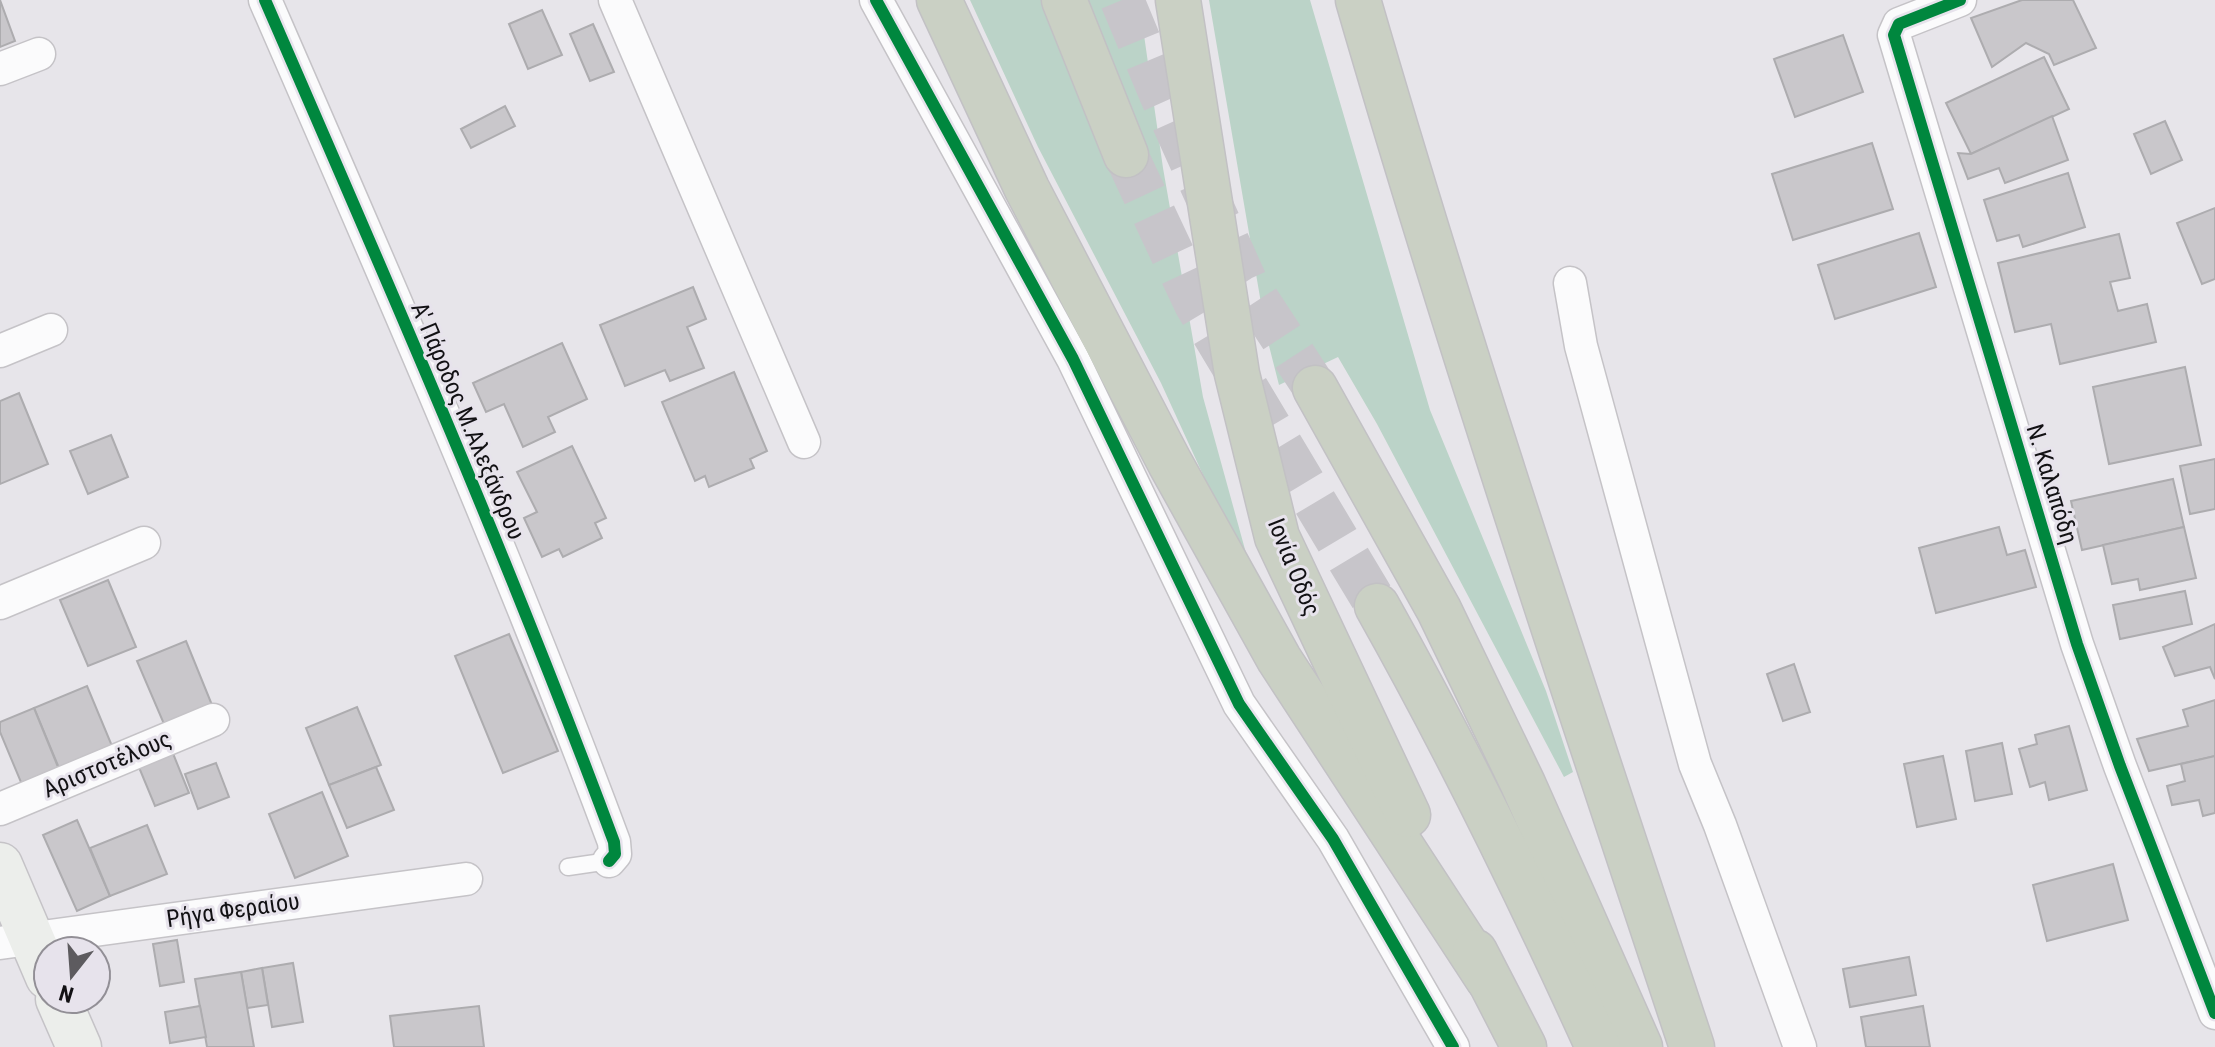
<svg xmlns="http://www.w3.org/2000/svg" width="2215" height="1047" font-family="'Roboto Condensed',sans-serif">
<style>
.green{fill:#bbd3c8}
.building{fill:#c9c7cb;stroke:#adacaf;stroke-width:2}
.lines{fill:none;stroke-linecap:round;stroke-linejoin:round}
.highway-tunnel{stroke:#c7c5ca;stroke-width:44;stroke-dasharray:44 22;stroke-linecap:butt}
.lane-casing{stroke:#c5c3c7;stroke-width:19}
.street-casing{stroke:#c5c3c7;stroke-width:35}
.secondary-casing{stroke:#c5c3c7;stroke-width:47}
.highway-casing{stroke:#c2c1c4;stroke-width:47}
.lane{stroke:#fbfbfc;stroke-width:16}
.street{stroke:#fbfbfc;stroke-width:32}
.secondary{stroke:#eceeeb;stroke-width:44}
.highway{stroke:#cad0c4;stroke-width:44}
.cycleway-casing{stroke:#e7e3ec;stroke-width:17}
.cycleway{stroke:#00873e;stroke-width:12}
.labels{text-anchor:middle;stroke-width:6;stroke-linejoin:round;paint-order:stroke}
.street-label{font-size:24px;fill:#121114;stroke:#e7e3ec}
</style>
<rect width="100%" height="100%" fill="#e7e5ea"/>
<g class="green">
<path d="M 970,0 L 1139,0 L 1163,168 L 1203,397 L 1257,593 L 1161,383 L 1038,147 Z"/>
<path d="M 1209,0 L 1310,0 L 1430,410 L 1546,691 L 1573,772 L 1564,777 L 1377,424 L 1338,357 L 1279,385 L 1267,338 Z"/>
</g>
<g class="building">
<path d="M 0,0 L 15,41 L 0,47 Z"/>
<path d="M 2022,0 L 2073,0 L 2096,48 L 2054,65 L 2049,54 L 2026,43 L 1992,67 L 1971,18 Z"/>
<path d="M 542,10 L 562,55 L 528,69 L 509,24 Z"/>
<path d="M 593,24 L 614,72 L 590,81 L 570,34 Z"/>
<path d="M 1843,35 L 1863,92 L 1795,117 L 1774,59 Z"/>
<path d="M 2044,57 L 2069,109 L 1971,154 L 1946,103 Z"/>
<path d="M 505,106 L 515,126 L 471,148 L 461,129 Z"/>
<path d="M 2052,116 L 2068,160 L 2005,183 L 1999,168 L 1968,179 L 1958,153 L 1971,154 Z"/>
<path d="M 2165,121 L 2182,160 L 2151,174 L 2134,134 Z"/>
<path d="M 1872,143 L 1893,209 L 1793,240 L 1772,174 Z"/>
<path d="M 2068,173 L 2085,227 L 2023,247 L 2019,235 L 1997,241 L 1984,200 Z"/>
<path d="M 2215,208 L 2215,279 L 2202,284 L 2177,223 Z"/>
<path d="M 1919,233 L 1936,287 L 1835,319 L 1818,265 Z"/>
<path d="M 2119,234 L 2130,278 L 2110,282 L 2118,311 L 2147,304 L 2156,342 L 2060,364 L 2051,324 L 2015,332 L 1998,263 Z"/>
<path d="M 693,287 L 706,319 L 687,327 L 704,368 L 670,381 L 665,370 L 625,386 L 600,325 Z"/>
<path d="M 562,343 L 587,399 L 548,417 L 555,432 L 523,447 L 504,404 L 486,412 L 473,383 Z"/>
<path d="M 2185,367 L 2201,445 L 2109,464 L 2093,387 Z"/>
<path d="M 734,372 L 767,451 L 750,459 L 754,468 L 709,487 L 705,476 L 695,481 L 662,402 Z"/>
<path d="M 19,393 L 48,464 L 0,484 L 0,401 Z"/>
<path d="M 111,435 L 128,477 L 88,494 L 70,451 Z"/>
<path d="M 572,446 L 606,518 L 595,523 L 602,538 L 563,557 L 559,549 L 542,557 L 524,518 L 537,512 L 517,472 Z"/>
<path d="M 2215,459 L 2215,509 L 2190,514 L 2180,466 Z"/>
<path d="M 2173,479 L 2184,527 L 2082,550 L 2071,501 Z"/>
<path d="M 1999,527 L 2007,555 L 2025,550 L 2036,587 L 1936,613 L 1919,548 Z"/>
<path d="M 2184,527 L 2196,578 L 2140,590 L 2138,579 L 2112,584 L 2103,545 Z"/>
<path d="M 108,580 L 136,647 L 88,666 L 60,600 Z"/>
<path d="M 2185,591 L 2192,624 L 2120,639 L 2113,605 Z"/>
<path d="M 2215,624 L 2215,679 L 2210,667 L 2175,676 L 2163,647 Z"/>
<path d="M 509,634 L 558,751 L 503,773 L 455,656 Z"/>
<path d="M 186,641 L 212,705 L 164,724 L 137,661 Z"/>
<path d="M 1794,664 L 1810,712 L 1783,721 L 1767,674 Z"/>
<path d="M 87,686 L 112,746 L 59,768 L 34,708 Z"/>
<path d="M 2215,700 L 2215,756 L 2149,771 L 2137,739 L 2188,726 L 2183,710 Z"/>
<path d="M 357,707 L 381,765 L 329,785 L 306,728 Z"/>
<path d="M 34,708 L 60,772 L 23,787 L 0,732 L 0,722 Z"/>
<path d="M 2069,726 L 2087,790 L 2049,800 L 2045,782 L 2030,787 L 2019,749 L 2037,744 L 2035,735 Z"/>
<path d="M 2002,743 L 2012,794 L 1975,801 L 1966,751 Z"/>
<path d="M 172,751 L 189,793 L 155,806 L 138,765 Z"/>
<path d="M 1943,756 L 1956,819 L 1917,827 L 1904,764 Z"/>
<path d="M 2215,756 L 2215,813 L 2203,816 L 2199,800 L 2172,805 L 2167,786 L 2185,781 L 2181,764 Z"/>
<path d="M 216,763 L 229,797 L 198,809 L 185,774 Z"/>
<path d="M 376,767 L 394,810 L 347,828 L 329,785 Z"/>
<path d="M 322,792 L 348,856 L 295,878 L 269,814 Z"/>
<path d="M 77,820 L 110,896 L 77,911 L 43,835 Z"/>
<path d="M 147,825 L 167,874 L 110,896 L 90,848 Z"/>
<path d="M 2113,864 L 2128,920 L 2047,941 L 2033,885 Z"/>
<path d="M 177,940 L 184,982 L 160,986 L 153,944 Z"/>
<path d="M 1909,957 L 1916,995 L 1850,1007 L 1843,969 Z"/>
<path d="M 293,963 L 303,1022 L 272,1027 L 262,968 Z"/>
<path d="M 262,968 L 268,1005 L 247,1008 L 241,972 Z"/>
<path d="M 241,972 L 254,1047 L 207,1047 L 195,979 Z"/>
<path d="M 200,1006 L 206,1037 L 170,1043 L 165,1012 Z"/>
<path d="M 479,1006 L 484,1047 L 394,1047 L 390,1016 Z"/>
<path d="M 1923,1006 L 1930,1047 L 1866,1047 L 1861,1017 Z"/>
</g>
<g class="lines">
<g class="highway-tunnel">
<path d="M 1122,0 L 1161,94 L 1245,281 L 1315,388"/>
<path d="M 1126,155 L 1196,304 L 1377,606"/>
</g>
<defs>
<path id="lane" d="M 568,867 L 609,861"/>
<g id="street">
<path d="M 265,0 C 386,278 508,557 614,842 L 615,854 L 609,861"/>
<path d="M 615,0 L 804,442"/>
<path d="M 876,0 L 1073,359 L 1239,704 L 1333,839 L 1453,1047"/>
<path d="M 1960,0 L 1899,24 L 1894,35 L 2077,644 L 2120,766 L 2215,1013"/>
<path d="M 0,69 L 39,54"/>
<path d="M 1570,283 L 1581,346 L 1695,764 L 1720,825 L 1800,1047"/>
<path d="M 0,351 L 51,330"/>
<path d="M 0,603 L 144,543"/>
<path d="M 0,809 L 213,720"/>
<path d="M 0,943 L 466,879"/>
</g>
<g id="secondary">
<path d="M 0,865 L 48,977"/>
<path d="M 58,999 L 79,1047"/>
</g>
<g id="highway">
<path d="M 939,0 L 1027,189 L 1170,463 L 1279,659 L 1488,979"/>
<path d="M 1064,0 L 1126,155"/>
<path d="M 1178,0 L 1237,374 L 1277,537 L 1408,815"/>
<path d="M 1358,0 C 1460,352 1577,699 1692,1047"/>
<path d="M 1315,388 L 1439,610 L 1523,784 L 1640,1047"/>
<path d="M 1377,606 C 1458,750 1530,897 1598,1047"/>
<path d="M 1475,952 L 1524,1047"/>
</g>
</defs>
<use href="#lane" class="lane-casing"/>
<use href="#street" class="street-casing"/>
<use href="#secondary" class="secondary-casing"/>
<use href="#highway" class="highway-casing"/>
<use href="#lane" class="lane"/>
<use href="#street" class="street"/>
<use href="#secondary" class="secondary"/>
<use href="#highway" class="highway"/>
<defs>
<g id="cycleway">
<path d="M 265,0 C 386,278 508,557 614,842 L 615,854 L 609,861"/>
<path d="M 876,0 L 1073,359 L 1239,704 L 1333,839 L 1453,1047"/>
<path d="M 1960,0 L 1899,24 L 1894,35 L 2077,644 L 2120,766 L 2215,1013"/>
</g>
</defs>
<use href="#cycleway" class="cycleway-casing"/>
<use href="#cycleway" class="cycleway"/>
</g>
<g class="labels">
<g class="street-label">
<text transform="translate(468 421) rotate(67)" y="8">Α' Πάροδος Μ.Αλεξάνδρου</text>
<text transform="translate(2052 484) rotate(73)" y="8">Ν. Καλαπόδη</text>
<text transform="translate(1294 567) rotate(68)" y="8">Ιονία Οδός</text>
<text transform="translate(107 764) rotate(-23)" y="8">Αριστοτέλους</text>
<text transform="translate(233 910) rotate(-8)" y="8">Ρήγα Φεραίου</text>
</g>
</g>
<g transform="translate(72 975) rotate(197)"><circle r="38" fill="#e7e3ec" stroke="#928f96" stroke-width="2"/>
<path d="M0-6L14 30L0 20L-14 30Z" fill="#5d5b5f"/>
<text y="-12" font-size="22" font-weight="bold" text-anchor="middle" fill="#121114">N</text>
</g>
</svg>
